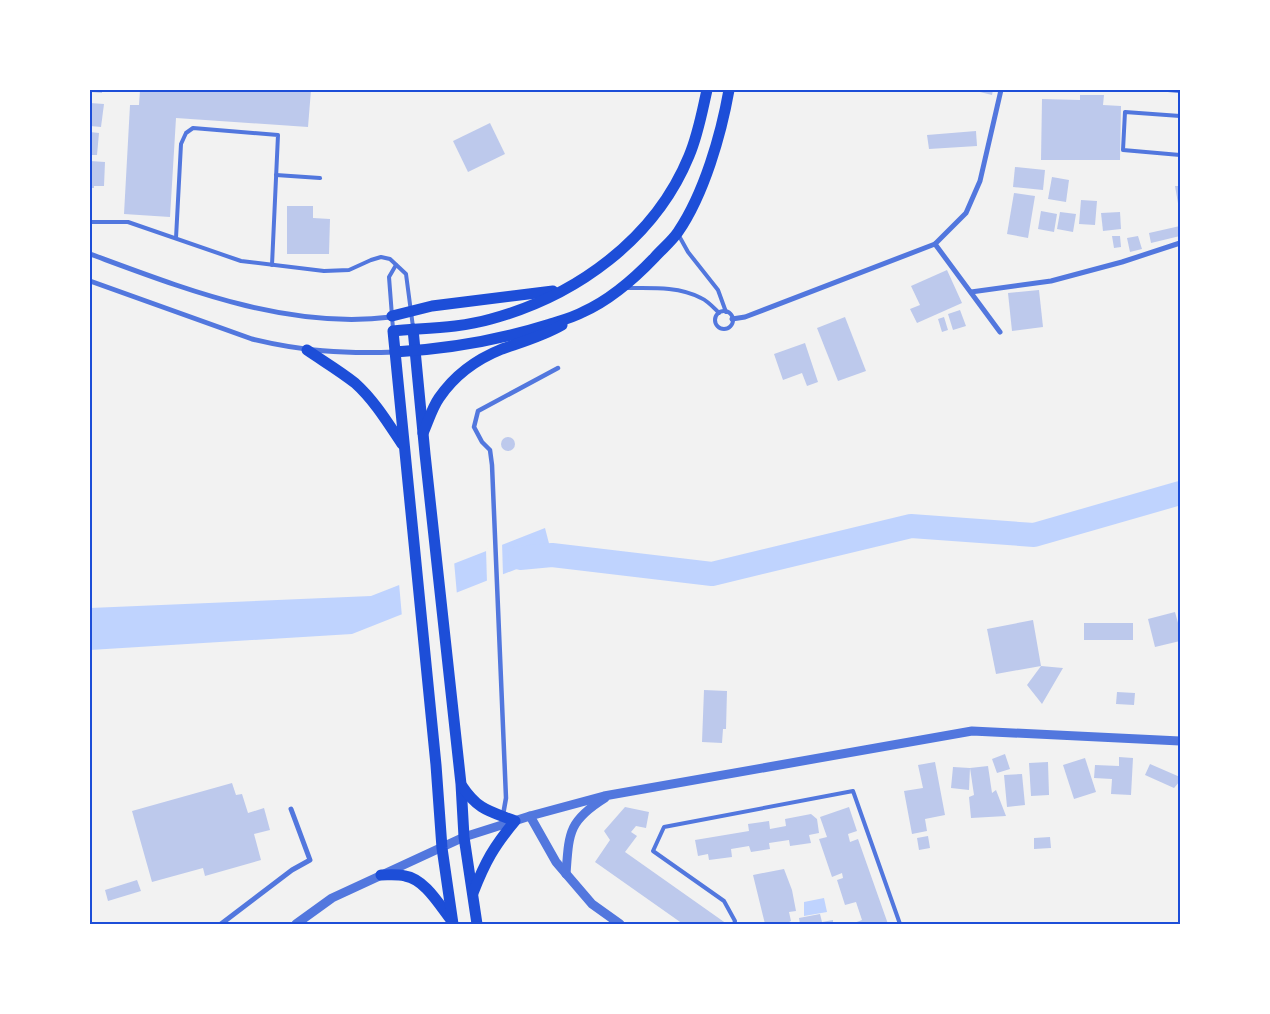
<svg xmlns="http://www.w3.org/2000/svg" width="1270" height="1014" font-family="'PT Sans Narrow',sans-serif">
<style>
.water{fill:#bfd3fe}
.pier{fill:#f2f2f2}
.lines{fill:none;stroke-linecap:round;stroke-linejoin:round}
.river{stroke:#bfd3fe;stroke-width:24}
.building{fill:#bdc9ec}
.service{stroke:#5277de;stroke-width:4}
.pedestrian{stroke:#5277de;stroke-width:4.5}
.minor{stroke:#5277de;stroke-width:5}
.tertiary{stroke:#5277de;stroke-width:9}
.primary{stroke:#1d4ed8;stroke-width:11}
.neatline{fill:none;stroke:#1d4ed8;stroke-width:2}
</style>
<rect width="100%" height="100%" fill="#f2f2f2"/>
<g class="water">
<path d="M 545,528 L 552,555 L 352,634 L 90,650 L 90,608 L 371,596 Z"/>
<path d="M 824,898 L 827,912 L 804,916 L 804,902 Z"/>
</g>
<g class="pier">
<path d="M 502,542 L 503,576 L 487,583 L 486,549 Z"/>
<path d="M 454,561 L 457,595 L 402,617 L 399,583 Z"/>
</g>
<g class="lines">
<path class="river" d="M 520,558 L 552,555 L 712,574 L 911,526 L 1034,535 L 1180,493"/>
</g>
<g class="building">
<path d="M 90,90 L 102,90 L 102,93 L 90,92 Z"/>
<path d="M 140,90 L 311,90 L 308,127 L 176,118 L 170,217 L 124,214 L 130,105 L 139,105 Z"/>
<path d="M 972,90 L 993,90 L 992,95 Z"/>
<path d="M 1080,95 L 1104,95 L 1103,105 L 1121,106 L 1120,160 L 1041,160 L 1042,99 L 1080,100 Z"/>
<path d="M 90,103 L 104,104 L 101,127 L 90,126 Z"/>
<path d="M 490,123 L 505,154 L 468,172 L 453,141 Z"/>
<path d="M 976,131 L 977,146 L 929,149 L 927,135 Z"/>
<path d="M 90,132 L 99,133 L 97,155 L 90,155 Z"/>
<path d="M 90,161 L 105,162 L 104,186 L 94,186 L 94,188 L 90,188 Z"/>
<path d="M 1015,167 L 1045,170 L 1043,190 L 1013,187 Z"/>
<path d="M 1052,177 L 1069,180 L 1066,202 L 1048,199 Z"/>
<path d="M 1175,186 L 1180,186 L 1180,209 L 1179,209 Z"/>
<path d="M 1014,193 L 1035,196 L 1028,238 L 1007,234 Z"/>
<path d="M 1081,200 L 1097,201 L 1095,225 L 1079,224 Z"/>
<path d="M 287,206 L 313,206 L 313,218 L 330,219 L 329,254 L 287,254 Z"/>
<path d="M 1041,211 L 1057,214 L 1054,232 L 1038,229 Z"/>
<path d="M 1060,212 L 1076,214 L 1073,232 L 1057,229 Z"/>
<path d="M 1120,212 L 1121,229 L 1103,231 L 1101,213 Z"/>
<path d="M 1180,226 L 1180,236 L 1151,243 L 1149,233 Z"/>
<path d="M 1112,236 L 1120,236 L 1121,247 L 1114,248 Z"/>
<path d="M 1138,236 L 1142,249 L 1130,252 L 1127,238 Z"/>
<path d="M 947,270 L 962,303 L 917,323 L 910,309 L 920,305 L 911,286 Z"/>
<path d="M 1039,290 L 1043,327 L 1012,331 L 1008,293 Z"/>
<path d="M 960,310 L 966,326 L 953,330 L 948,314 Z"/>
<path d="M 845,317 L 866,371 L 838,381 L 817,328 Z"/>
<path d="M 944,317 L 948,330 L 942,332 L 938,319 Z"/>
<path d="M 805,343 L 818,382 L 807,386 L 802,373 L 783,380 L 774,354 Z"/>
<circle cx="508" cy="444" r="7"/>
<path d="M 1175,612 L 1180,630 L 1180,641 L 1155,647 L 1148,619 Z"/>
<path d="M 1033,620 L 1041,666 L 1063,668 L 1042,704 L 1027,685 L 1041,666 L 996,674 L 987,629 Z"/>
<rect x="1084" y="623" width="49" height="17"/>
<path d="M 704,690 L 727,691 L 726,729 L 723,729 L 722,743 L 702,742 Z"/>
<path d="M 1117,692 L 1135,693 L 1134,705 L 1116,704 Z"/>
<path d="M 1005,754 L 1010,769 L 997,773 L 992,759 Z"/>
<path d="M 1119,757 L 1133,758 L 1131,795 L 1111,794 L 1112,779 L 1094,778 L 1095,765 L 1119,766 Z"/>
<path d="M 1085,758 L 1096,792 L 1074,799 L 1063,765 Z"/>
<path d="M 935,762 L 945,815 L 925,819 L 927,831 L 912,834 L 904,791 L 923,788 L 918,765 Z"/>
<path d="M 1048,762 L 1049,795 L 1031,796 L 1029,763 Z"/>
<path d="M 1150,764 L 1180,777 L 1180,781 L 1174,788 L 1145,775 Z"/>
<path d="M 988,766 L 992,793 L 996,790 L 1006,816 L 971,818 L 969,797 L 974,795 L 970,768 L 969,790 L 951,788 L 953,767 L 970,768 Z"/>
<path d="M 1022,774 L 1025,805 L 1007,807 L 1004,775 Z"/>
<path d="M 232,783 L 236,795 L 242,794 L 248,813 L 264,808 L 270,830 L 254,834 L 261,860 L 205,876 L 203,868 L 152,882 L 132,811 Z"/>
<path d="M 625,807 L 649,812 L 646,828 L 636,826 L 631,832 L 637,836 L 625,852 L 727,924 L 683,924 L 595,862 L 610,840 L 604,831 Z"/>
<path d="M 849,807 L 857,831 L 848,834 L 850,842 L 858,839 L 888,924 L 854,924 L 854,923 L 862,920 L 856,902 L 845,905 L 837,880 L 843,878 L 842,873 L 832,877 L 819,839 L 827,837 L 820,817 Z"/>
<path d="M 811,814 L 817,819 L 819,833 L 809,835 L 811,843 L 790,846 L 789,840 L 769,843 L 770,849 L 751,852 L 749,846 L 731,849 L 732,857 L 709,860 L 708,854 L 698,856 L 695,840 L 749,831 L 748,824 L 769,821 L 770,829 L 786,826 L 785,819 Z"/>
<path d="M 928,836 L 930,848 L 919,850 L 917,838 Z"/>
<path d="M 1050,837 L 1051,848 L 1034,849 L 1034,838 Z"/>
<path d="M 784,869 L 792,890 L 796,911 L 789,912 L 791,921 L 785,924 L 765,924 L 753,875 Z"/>
<path d="M 137,880 L 141,891 L 108,901 L 105,890 Z"/>
<path d="M 820,914 L 822,922 L 833,920 L 833,924 L 800,924 L 799,918 Z"/>
</g>
<g class="lines">
<g class="service">
<path d="M 1168,90 L 1180,91"/>
<path d="M 1180,116 L 1125,112 L 1123,150 L 1180,155"/>
<path d="M 276,175 L 320,178"/>
<path d="M 90,222 L 128,222 L 241,261 L 324,271 L 349,270 L 371,260 L 381,257 L 390,259 L 406,274 L 413,327"/>
<path d="M 678,234 L 688,252 L 718,290 L 726,312"/>
<path d="M 176,238 L 181,144 L 186,133 L 193,128 L 278,135 L 272,265"/>
<path d="M 626,288 C 650,288 679,286 701,298 C 708,301 713,307 719,313"/>
<circle cx="724" cy="320" r="9"/>
<path d="M 393,329 L 389,277 L 396,265"/>
<path d="M 734,924 L 735,921 L 724,901 L 653,851 L 664,827 L 853,791 L 900,924"/>
</g>
<path class="pedestrian" d="M 503,815 L 506,798 L 492,465 L 490,450 L 482,442 L 474,427 L 478,411 L 558,368"/>
<g class="minor">
<path d="M 935,244 L 1000,332"/>
<path d="M 90,254 C 185,289 288,330 391,317"/>
<path d="M 90,281 L 252,339 C 301,351 344,354 395,352"/>
<path d="M 971,292 L 1051,281 L 1122,262 L 1180,243"/>
<path d="M 732,319 L 745,317 L 935,244 L 966,213 L 980,181 L 1001,90"/>
<path d="M 221,924 L 292,870 L 310,860 L 291,809"/>
</g>
<g class="tertiary">
<path d="M 530,816 L 556,862 L 592,904 L 620,924"/>
<path d="M 566,874 C 569,833 568,821 605,798"/>
<path d="M 296,924 L 332,898 L 464,837 L 530,816 L 604,796 L 972,731 L 1180,741"/>
</g>
<g class="primary">
<path d="M 392,316 L 432,306 L 553,291"/>
<path d="M 413,329 L 425,454 L 461,784 L 464,837 L 477,924"/>
<path d="M 307,350 C 323,361 340,371 355,383 C 374,400 388,423 402,444"/>
<path d="M 395,352 C 448,349 496,341 547,325 C 559,321 572,318 583,312 C 610,300 635,278 655,257 C 662,249 672,241 678,232 C 704,194 721,135 729,90"/>
<path d="M 423,433 C 428,422 432,408 439,398 C 454,376 477,359 502,349 C 522,342 543,336 562,325"/>
<path d="M 462,786 C 478,810 489,811 515,821 C 494,846 485,862 473,893"/>
<path d="M 381,875 C 389,875 397,874 405,876 C 425,879 440,906 452,921"/>
<path d="M 453,924 L 442,848 L 436,765 L 393,331 C 425,328 460,328 491,319 C 576,296 655,239 689,156 C 698,135 702,112 707,90"/>
</g>
</g>
<rect width="1270" height="1014" fill="none" stroke="#ffffff" stroke-width="182"/>
<rect x="91" y="91" width="1088" height="832" class="neatline"/>
</svg>
